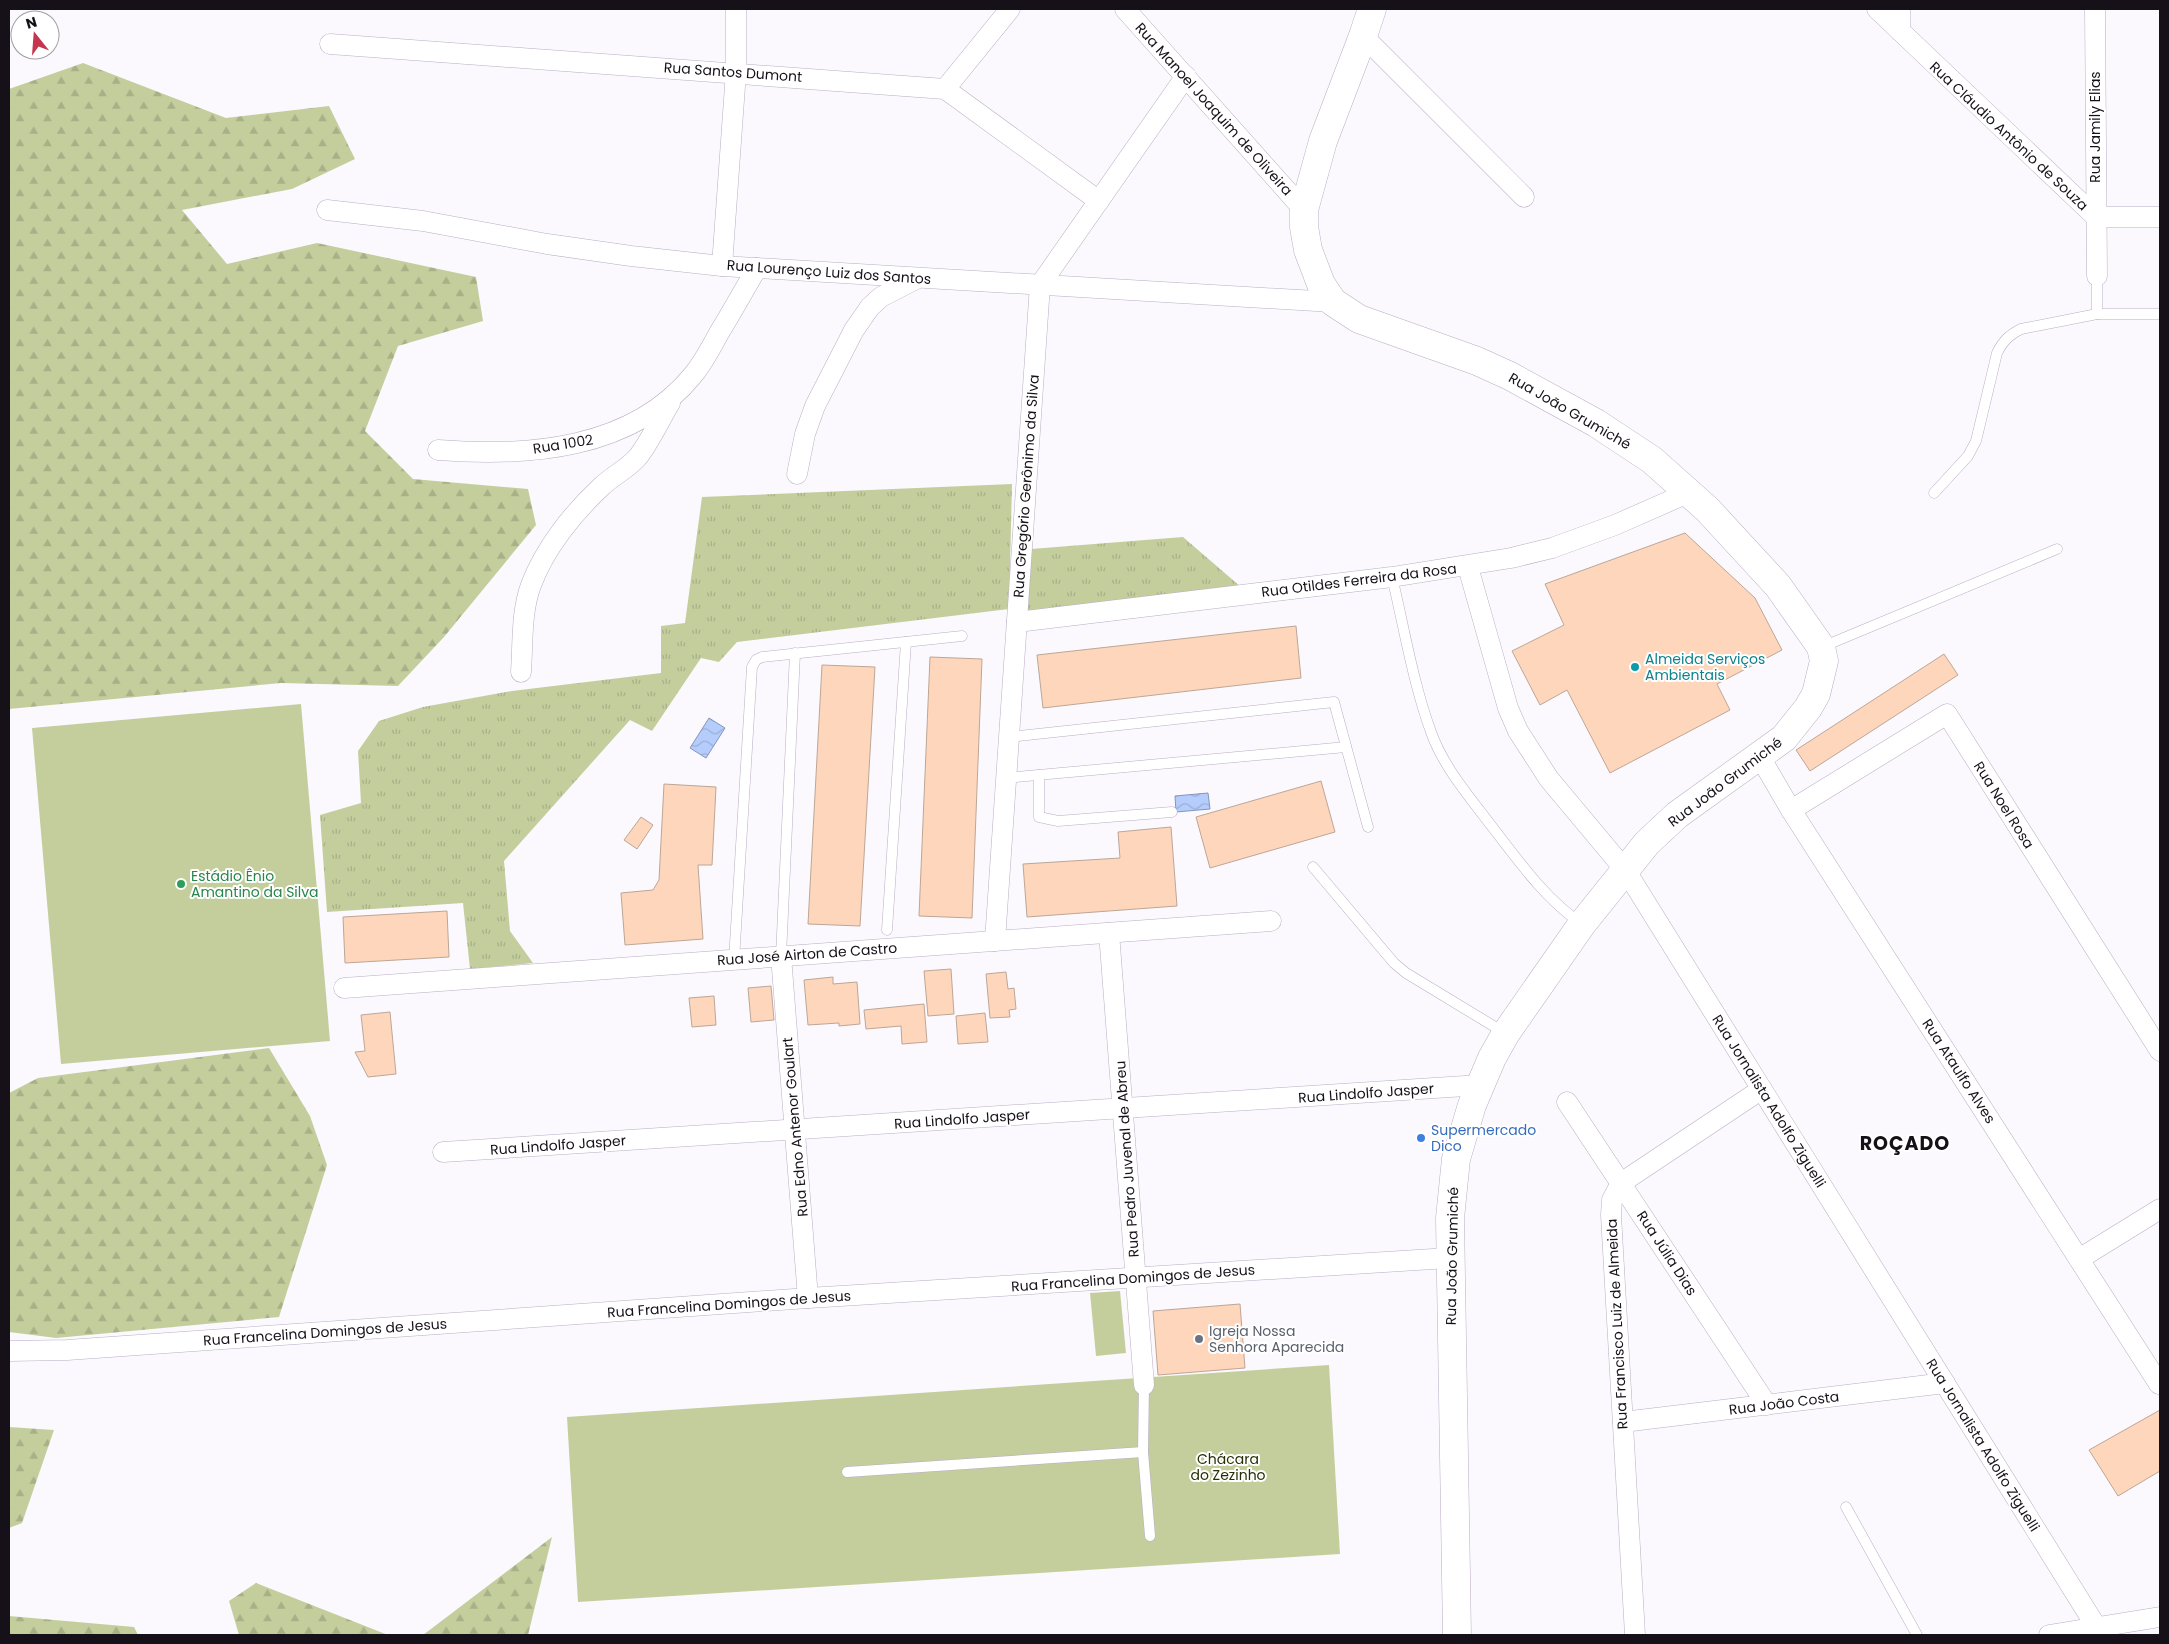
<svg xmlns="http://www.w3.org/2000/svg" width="2169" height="1644" font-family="Poppins,sans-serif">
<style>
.grass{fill:url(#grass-tufts)}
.forest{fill:url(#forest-firs)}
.park{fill:#c4ce9d}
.water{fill:url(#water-waves);stroke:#8595b8}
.building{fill:#fed6bb;stroke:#bda696}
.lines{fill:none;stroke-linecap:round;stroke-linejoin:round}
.service-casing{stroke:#baadc4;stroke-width:11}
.minor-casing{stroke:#baadc4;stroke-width:21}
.primary-casing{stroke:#baadc4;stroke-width:29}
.service{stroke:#fff;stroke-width:10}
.minor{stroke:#fff;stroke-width:20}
.primary{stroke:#fff;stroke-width:28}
.culture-dot{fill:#0f9aa8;stroke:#fff;stroke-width:2}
.leisure-dot{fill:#2e9e5b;stroke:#fff;stroke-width:2}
.shop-dot{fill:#3f7fe0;stroke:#fff;stroke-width:2}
.worship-dot{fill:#6b7280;stroke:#fff;stroke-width:2}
.labels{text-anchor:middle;stroke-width:4;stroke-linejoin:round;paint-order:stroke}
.street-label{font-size:14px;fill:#161119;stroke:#fff}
.culture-label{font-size:14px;fill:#0d838f;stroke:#fff;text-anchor:start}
.leisure-label{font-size:14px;fill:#27864d;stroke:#fff;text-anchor:start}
.shop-label{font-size:14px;fill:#366cbe;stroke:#fff;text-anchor:start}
.worship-label{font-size:14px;fill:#5b616d;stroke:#fff;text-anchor:start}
.park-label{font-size:14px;fill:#282e04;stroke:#fff}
.district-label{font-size:19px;font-weight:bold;letter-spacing:1px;fill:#161119;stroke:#fff}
</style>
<defs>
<pattern id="grass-tufts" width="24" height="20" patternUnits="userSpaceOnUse" patternTransform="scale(1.25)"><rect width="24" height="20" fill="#c4ce9d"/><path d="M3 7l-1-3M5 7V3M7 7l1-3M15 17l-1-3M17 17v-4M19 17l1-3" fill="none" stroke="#a8b087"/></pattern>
<pattern id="forest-firs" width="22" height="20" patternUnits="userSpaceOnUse" patternTransform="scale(1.25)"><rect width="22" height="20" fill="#c4ce9d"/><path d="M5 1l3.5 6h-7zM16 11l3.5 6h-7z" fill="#a8b087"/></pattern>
<pattern id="water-waves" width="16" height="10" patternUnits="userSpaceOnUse" patternTransform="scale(1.25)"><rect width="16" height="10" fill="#b5cdfc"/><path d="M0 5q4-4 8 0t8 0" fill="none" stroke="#9bafd7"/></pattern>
</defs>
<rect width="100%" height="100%" fill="#fbf9fe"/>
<g class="grass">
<path d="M 1012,484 L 1009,609 L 737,642 L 719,662 L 701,658 L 652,731 L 630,720 L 504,861 L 510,931 L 533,963 L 470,969 L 463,903 L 327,912 L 320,815 L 361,803 L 358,751 L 379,721 L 423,707 L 512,691 L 661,673 L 661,626 L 685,623 L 702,497 Z"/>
<path d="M 1183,537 L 1241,587 L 1026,613 L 1031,549 Z"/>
</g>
<g class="forest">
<path d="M 83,63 L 226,118 L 329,106 L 355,159 L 292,189 L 182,210 L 227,264 L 317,243 L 476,277 L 483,321 L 398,346 L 365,431 L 413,479 L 528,489 L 536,525 L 444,637 L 398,686 L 281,683 L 9,709 L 9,89 Z"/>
<path d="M 269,1048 L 310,1116 L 327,1165 L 279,1317 L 56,1338 L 9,1332 L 9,1093 L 38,1078 Z"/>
<path d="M 9,1427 L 54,1430 L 22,1523 L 9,1528 Z"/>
<path d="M 552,1537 L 528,1635 L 423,1635 Z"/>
<path d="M 256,1583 L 388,1635 L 239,1635 L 229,1601 Z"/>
<path d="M 9,1616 L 134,1627 L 138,1635 L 9,1635 Z"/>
</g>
<g class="park">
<path d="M 301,704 L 330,1041 L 61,1064 L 32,728 Z"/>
<path d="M 1120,1291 L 1126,1353 L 1096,1356 L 1090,1293 Z"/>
<path d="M 1329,1365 L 1340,1554 L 578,1602 L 567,1417 Z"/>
</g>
<g class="water">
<path d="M 709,718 L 725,728 L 706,758 L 690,748 Z"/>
<path d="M 1208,793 L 1210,809 L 1176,812 L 1175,796 Z"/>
</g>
<g class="building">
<path d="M 1685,533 L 1755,598 L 1782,650 L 1717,684 L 1730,710 L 1610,773 L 1567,690 L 1540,705 L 1512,651 L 1564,625 L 1545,584 Z"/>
<path d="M 1296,626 L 1301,678 L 1043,708 L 1037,655 Z"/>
<path d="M 1944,654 L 1958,675 L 1810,771 L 1796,750 Z"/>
<path d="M 930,657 L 982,659 L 972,918 L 919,916 Z"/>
<path d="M 822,665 L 875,667 L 860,926 L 808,924 Z"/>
<path d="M 1321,781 L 1335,832 L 1210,868 L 1196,817 Z"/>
<path d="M 664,784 L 716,787 L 712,865 L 698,865 L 703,939 L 625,945 L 621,893 L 653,890 L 659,880 Z"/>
<path d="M 641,817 L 653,825 L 637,849 L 624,840 Z"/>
<path d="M 1171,827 L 1177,906 L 1027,917 L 1023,864 L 1120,858 L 1118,832 Z"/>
<path d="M 447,911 L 449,957 L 345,963 L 343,917 Z"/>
<path d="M 951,969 L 954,1014 L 928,1016 L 924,971 Z"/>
<path d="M 1006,972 L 1008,989 L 1014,988 L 1016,1009 L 1009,1010 L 1010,1017 L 990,1018 L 986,974 Z"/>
<path d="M 833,977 L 833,984 L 857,982 L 860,1024 L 839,1026 L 839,1023 L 808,1025 L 804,980 Z"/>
<path d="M 771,986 L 774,1020 L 751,1022 L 748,988 Z"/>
<path d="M 714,996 L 716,1025 L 692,1027 L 689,998 Z"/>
<path d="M 924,1004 L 927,1042 L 902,1044 L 901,1026 L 866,1029 L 864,1010 Z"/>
<path d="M 390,1012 L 396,1074 L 368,1077 L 355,1052 L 365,1051 L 361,1015 Z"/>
<path d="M 985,1013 L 988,1042 L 958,1044 L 956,1016 Z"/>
<path d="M 1240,1304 L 1245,1368 L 1158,1375 L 1153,1311 Z"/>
<path d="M 2160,1410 L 2160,1471 L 2118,1496 L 2089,1450 Z"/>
</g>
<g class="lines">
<defs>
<g id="service">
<path d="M 2097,276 L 2097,314"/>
<path d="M 1934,493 L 1968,456 L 1976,441 L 1997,353 C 2003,341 2009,335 2021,329 L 2097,314 L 2160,314"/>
<path d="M 1392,577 C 1404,627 1413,683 1431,732 C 1443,766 1468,795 1490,824 C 1518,860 1544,898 1582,924"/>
<path d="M 1822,647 L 2057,549"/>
<path d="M 1009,737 L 1334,702 L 1368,827"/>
<path d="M 1039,775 L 1039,817 L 1058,821 L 1172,812"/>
<path d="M 1006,778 L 1346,747"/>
<path d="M 1313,867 L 1394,963 L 1406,973 L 1505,1033"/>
<path d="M 887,930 L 906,642"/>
<path d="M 781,956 L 795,653"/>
<path d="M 734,960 L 752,667 L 756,660 L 762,657 L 962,636"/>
<path d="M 1144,1385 L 1143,1452 L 1150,1536"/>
<path d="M 847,1472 L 1143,1452"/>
<path d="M 1846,1507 L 1917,1635"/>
</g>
<g id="minor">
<path d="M 1125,9 L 1304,210"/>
<path d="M 1877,9 L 2096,217 L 2160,217"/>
<path d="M 1900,9 L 1900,31"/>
<path d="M 2095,9 L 2097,276"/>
<path d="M 1363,36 L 1524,197"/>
<path d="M 330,44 L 945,89 L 1099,201"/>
<path d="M 945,89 L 1010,9"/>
<path d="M 327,210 L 423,221 L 547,244 L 631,256 L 722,266 L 1333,302"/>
<path d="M 722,266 L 736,72 L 736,9"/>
<path d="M 438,450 C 527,457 632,450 693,375 C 703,363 711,348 719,333 C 732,312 744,290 757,268"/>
<path d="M 797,474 L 805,434 L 815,406 L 854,330 L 870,307 L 881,297 L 916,279"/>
<path d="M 1468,567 L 1508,708 L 1518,731 L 1549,779 L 1626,871 L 2097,1628"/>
<path d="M 1017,622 L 1392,577 L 1511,558 L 1552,548 L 1615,525 L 1690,492"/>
<path d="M 521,672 C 523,643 521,612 531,585 C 545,548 573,513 601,487 C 612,476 626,470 637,458 C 650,442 659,421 670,403"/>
<path d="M 1760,757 L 1791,810 L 2159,1384"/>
<path d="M 1791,810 L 1947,714 L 2160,1051"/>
<path d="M 1109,933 L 1144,1385"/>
<path d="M 995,941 L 1040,285 L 1186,76"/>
<path d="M 781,956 L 808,1298"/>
<path d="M 344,988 L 1271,921"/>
<path d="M 1567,1102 L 1767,1405"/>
<path d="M 443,1152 L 1481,1085"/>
<path d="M 2079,1259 L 2160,1209"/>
<path d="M 9,1351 L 67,1350 L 808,1298 L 1449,1258"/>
<path d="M 1623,1422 L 1945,1383"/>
<path d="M 1635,1635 L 1611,1215 L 1612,1200 L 1621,1183 L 1762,1089"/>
<path d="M 2049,1635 L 2160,1617"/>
</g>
<path id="primary" d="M 1372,9 L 1363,36 L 1323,141 L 1304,210 L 1304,227 L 1308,250 L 1321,284 L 1333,302 L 1359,319 L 1477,361 L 1510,376 L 1596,423 L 1652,460 L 1707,509 L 1778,586 L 1821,647 L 1824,661 L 1816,694 L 1808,708 L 1784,738 L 1677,815 L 1647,843 L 1582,924 L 1506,1033 L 1492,1058 L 1472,1105 L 1456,1159 L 1450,1218 L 1457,1635"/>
</defs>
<use href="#service" class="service-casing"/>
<use href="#minor" class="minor-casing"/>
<use href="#primary" class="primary-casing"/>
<use href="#service" class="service"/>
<use href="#minor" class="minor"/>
<use href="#primary" class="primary"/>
</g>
<circle class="culture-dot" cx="1635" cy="667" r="5"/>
<circle class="leisure-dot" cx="181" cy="884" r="5"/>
<circle class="shop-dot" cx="1421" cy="1138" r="5"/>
<circle class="worship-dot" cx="1199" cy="1339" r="5"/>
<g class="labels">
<g class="street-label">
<text transform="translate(733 72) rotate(4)" y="5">Rua Santos Dumont</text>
<text transform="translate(1214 109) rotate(48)" y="5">Rua Manoel Joaquim de Oliveira</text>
<text transform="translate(2095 127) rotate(-90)" y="5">Rua Jamily Elias</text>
<text transform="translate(2009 136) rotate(43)" y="5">Rua Cláudio Antônio de Souza</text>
<text transform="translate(829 272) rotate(4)" y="5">Rua Lourenço Luiz dos Santos</text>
<text transform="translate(1570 411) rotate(30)" y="5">Rua João Grumiché</text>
<text transform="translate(563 444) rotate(-9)" y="5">Rua 1002</text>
<text transform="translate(1026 486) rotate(-86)" y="5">Rua Gregório Gerônimo da Silva</text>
<text transform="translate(1359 580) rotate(-7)" y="5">Rua Otildes Ferreira da Rosa</text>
<text transform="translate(1725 782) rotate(-37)" y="5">Rua João Grumiché</text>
<text transform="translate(2004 805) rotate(58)" y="5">Rua Noel Rosa</text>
<text transform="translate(807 954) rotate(-4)" y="5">Rua José Airton de Castro</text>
<text transform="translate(1959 1071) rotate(57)" y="5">Rua Ataulfo Alves</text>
<text transform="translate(1366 1093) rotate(-4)" y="5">Rua Lindolfo Jasper</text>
<text transform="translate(1769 1101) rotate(58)" y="5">Rua Jornalista Adolfo Ziguelli</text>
<text transform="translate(962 1119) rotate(-4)" y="5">Rua Lindolfo Jasper</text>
<text transform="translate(795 1127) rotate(-95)" y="5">Rua Edno Antenor Goulart</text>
<text transform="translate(558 1145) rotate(-4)" y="5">Rua Lindolfo Jasper</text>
<text transform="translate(1127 1159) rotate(-94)" y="5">Rua Pedro Juvenal de Abreu</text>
<text transform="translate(1667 1253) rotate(57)" y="5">Rua Júlia Dias</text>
<text transform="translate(1452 1256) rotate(-89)" y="5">Rua João Grumiché</text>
<text transform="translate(1133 1278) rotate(-4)" y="5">Rua Francelina Domingos de Jesus</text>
<text transform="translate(729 1304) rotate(-4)" y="5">Rua Francelina Domingos de Jesus</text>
<text transform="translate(1617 1324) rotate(-93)" y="5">Rua Francisco Luiz de Almeida</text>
<text transform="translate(325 1332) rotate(-4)" y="5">Rua Francelina Domingos de Jesus</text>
<text transform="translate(1784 1403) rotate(-7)" y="5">Rua João Costa</text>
<text transform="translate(1983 1445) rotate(58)" y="5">Rua Jornalista Adolfo Ziguelli</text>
</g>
<g class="culture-label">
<text x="1645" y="664">Almeida Serviços<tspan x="1645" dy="16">Ambientais</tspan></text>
</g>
<g class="leisure-label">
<text x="191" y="881">Estádio Ênio<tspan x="191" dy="16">Amantino da Silva</tspan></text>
</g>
<g class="shop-label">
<text x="1431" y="1135">Supermercado<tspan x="1431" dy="16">Dico</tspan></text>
</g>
<g class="worship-label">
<text x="1209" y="1336">Igreja Nossa<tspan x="1209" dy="16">Senhora Aparecida</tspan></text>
</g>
<g class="park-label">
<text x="1228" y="1464">Chácara<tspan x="1228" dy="16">do Zezinho</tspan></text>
</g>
<g class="district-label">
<text x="1905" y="1150">ROÇADO</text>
</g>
</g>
<rect width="2169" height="1644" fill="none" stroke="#161119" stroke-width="20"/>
<g transform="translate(35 35) rotate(343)"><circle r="24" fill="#ffffff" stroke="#a2a0a3"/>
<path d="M0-4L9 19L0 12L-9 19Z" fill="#c5354f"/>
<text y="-8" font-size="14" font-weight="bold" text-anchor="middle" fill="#161119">N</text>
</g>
</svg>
